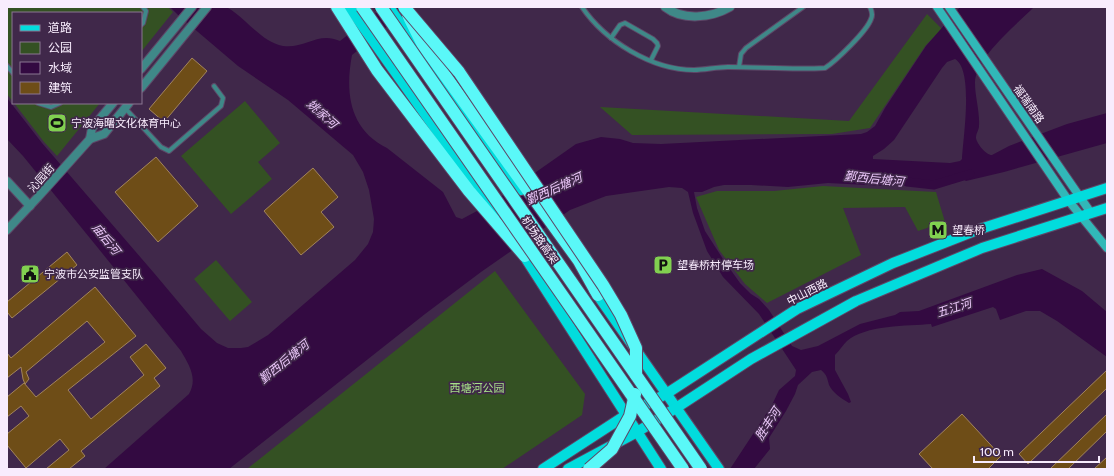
<svg xmlns="http://www.w3.org/2000/svg" width="1114" height="476" font-family="Cabin,'Noto Sans SC',sans-serif">
<style>
.green{fill:#345123}
.water{fill:#330a41;fill-rule:evenodd}
.lines{fill:none;stroke-linecap:round;stroke-linejoin:round}
.canal{stroke:#330a41;stroke-width:9}
.building{fill:#6e4d17;stroke:#a2845c}
.lane-casing{stroke:#5d4767;stroke-width:6}
.street-casing{stroke:#5d4767;stroke-width:10}
.secondary-casing{stroke:#5d4767;stroke-width:10}
.primary-casing{stroke:#5d4767;stroke-width:12}
.highway-casing{stroke:#5d4767;stroke-width:14}
.lane{stroke:#3f8888;stroke-width:4}
.street{stroke:#3f8888;stroke-width:8}
.secondary{stroke:#31b8b8;stroke-width:8}
.primary{stroke:#02dcdd;stroke-width:10}
.highway{stroke:#5af8f8;stroke-width:12}
.highway-bridge-casing{stroke:#5d4767;stroke-width:14;stroke-linecap:butt}
.highway-bridge{stroke:#5af8f8;stroke-width:12}
.labels{text-anchor:middle;stroke-width:3.5;stroke-linejoin:round;paint-order:stroke}
.street-label{font-size:11px;fill:#f8ecfd;stroke:#40284a}
.poi-label{font-size:11px;fill:#f8ecfd;stroke:#40284a;text-anchor:start}
.park-label{font-size:11px;fill:#a6e187;stroke:#40284a}
.water-label{font-size:12px;font-style:italic;fill:#ecc8fb;stroke:#40284a}
</style>
<rect width="100%" height="100%" fill="#40284a"/>
<g class="green">
<path d="M 7,7 L 168,7 L 173,12 L 141,52 L 141,13 L 13,13 L 13,102 L 7,94 Z"/>
<path d="M 927,14 L 942,29 L 926,45 L 870,128 L 832,134 L 632,135 L 600,107 L 849,121 Z"/>
<path d="M 245,101 L 280,143 L 258,162 L 272,179 L 231,214 L 181,156 Z"/>
<path d="M 14,103 L 100,103 L 57,156 L 44,142 Z"/>
<path d="M 823,186 L 936,192 L 945,222 L 918,231 L 905,207 L 843,208 L 861,255 L 767,303 L 745,284 L 719,250 L 696,197 L 717,191 L 774,191 Z"/>
<path d="M 216,260 L 252,302 L 230,321 L 194,279 Z"/>
<path d="M 495,271 L 585,394 L 582,415 L 502,469 L 247,469 Z"/>
</g>
<path class="water" d="M 170,7 C 179,7 224,5 228,8 C 247,19 261,42 283,46 C 305,49 318,31 340,41 L 384,7 L 411,7 L 352,55 C 345,92 349,129 387,148 L 443,192 L 456,217 L 462,219 L 492,203 L 576,144 L 601,137 L 620,139 L 633,143 L 661,144 L 861,134 L 867,132 L 875,126 L 885,108 L 926,46 L 960,7 L 1034,7 C 1017,24 975,58 975,83 C 975,97 980,112 979,126 C 979,130 976,133 976,138 C 977,144 986,155 992,155 L 1009,146 L 1067,124 L 1107,113 L 1107,143 L 1004,172 L 966,181 L 958,176 L 954,176 L 929,182 L 887,186 L 828,183 L 788,187 L 751,185 L 724,185 L 714,187 L 702,192 L 694,192 L 697,208 L 705,231 L 723,259 L 740,283 L 751,294 L 759,299 L 769,310 L 792,346 L 801,350 L 818,346 L 860,324 L 895,315 L 900,312 L 919,311 L 1017,275 L 1042,269 L 1082,291 L 1107,312 L 1107,357 L 1057,321 L 1040,311 L 1026,311 L 1000,320 L 996,309 L 993,307 L 932,327 L 931,324 C 908,326 865,325 847,341 C 843,345 839,351 835,355 L 835,370 L 848,394 L 851,402 L 849,403 C 842,399 832,392 829,385 C 827,378 827,375 821,370 L 812,372 L 798,385 L 795,394 L 786,411 L 769,438 L 770,449 L 754,469 L 730,469 L 772,405 L 779,390 L 795,376 L 796,370 L 759,314 L 723,277 L 707,251 L 693,213 L 688,192 L 682,188 L 669,187 L 606,196 L 570,210 L 481,272 L 425,314 L 229,469 L 104,469 L 189,394 C 198,378 189,365 181,351 L 98,248 L 23,156 L 7,139 L 7,98 L 42,143 L 154,273 L 201,329 L 217,343 L 228,348 L 241,348 L 248,347 L 268,335 L 355,260 L 368,244 L 373,232 L 374,219 L 369,190 L 363,172 L 353,155 L 288,100 L 238,66 L 178,15 ZM 955,59 C 974,70 963,138 962,159 L 960,161 L 950,163 L 873,159 L 873,156 L 884,149 L 894,140 L 942,68 L 947,62 Z"/>
<g class="lines">
<path class="canal" d="M 907,182 L 934,185 L 970,174"/>
</g>
<g class="building">
<path d="M 192,58 L 207,71 L 164,122 L 149,109 Z"/>
<path d="M 156,157 L 198,206 L 158,242 L 115,192 Z"/>
<path d="M 313,168 L 338,197 L 321,212 L 334,227 L 301,255 L 264,211 Z"/>
<path d="M 67,252 L 77,265 L 12,318 L 7,312 L 7,302 Z"/>
<path d="M 95,287 L 136,336 L 68,390 L 91,419 L 144,375 L 130,357 L 146,344 L 166,368 L 154,378 L 160,386 L 81,451 L 85,456 L 69,469 L 46,469 L 69,450 L 60,439 L 26,468 L 7,445 L 7,434 L 29,416 L 21,406 L 7,417 L 7,397 L 24,383 L 36,397 L 105,342 L 87,321 L 26,372 L 29,379 L 25,384 L 23,379 L 21,367 L 7,378 L 7,353 L 11,358 Z"/>
<path d="M 1107,370 L 1107,388 L 1028,464 L 1019,454 Z"/>
<path d="M 962,414 L 1001,456 L 988,469 L 933,469 L 919,454 Z"/>
<path d="M 1107,414 L 1107,431 L 1068,469 L 1050,469 Z"/>
<path d="M 1107,457 L 1107,469 L 1094,469 Z"/>
</g>
<g class="lines">
<defs>
<g id="lane">
<path d="M 582,7 C 605,41 652,70 694,70 C 705,70 716,67 728,67 C 760,67 792,70 825,68 C 836,61 867,31 871,19 C 873,15 872,11 870,7"/>
<path d="M 141,25 L 143,23 L 146,11 L 143,7"/>
<path d="M 611,38 L 620,25 L 625,23 L 653,39 L 657,43 L 658,46 L 651,60"/>
<path d="M 7,66 L 13,73"/>
<path d="M 739,67 L 741,54 L 746,48 L 803,7"/>
<path d="M 38,103 L 51,107 L 60,103"/>
<path d="M 125,108 L 161,147 L 169,151 L 221,106 L 223,98 L 214,86"/>
</g>
<g id="street">
<path d="M 665,7 C 683,21 711,18 730,7"/>
<path d="M 141,69 L 192,7"/>
<path d="M 141,88 L 207,7"/>
<path d="M 90,139 L 92,128 L 113,103"/>
<path d="M 7,181 L 30,206"/>
<path d="M 7,230 L 38,197 L 90,139 L 104,134 L 129,103"/>
</g>
<g id="secondary">
<path d="M 937,7 L 1068,200 L 1107,248"/>
<path d="M 949,7 L 1091,213"/>
</g>
<g id="primary">
<path d="M 349,7 L 496,214"/>
<path d="M 389,7 L 447,91 L 521,190"/>
<path d="M 521,251 L 661,469"/>
<path d="M 594,290 L 719,469"/>
<path d="M 543,469 L 626,415 L 666,394 L 797,309 L 893,263 L 977,230 L 1107,188"/>
<path d="M 568,469 L 637,432 L 676,408 L 751,359 L 856,301 L 982,248 L 1107,208"/>
</g>
<g id="highway">
<path d="M 337,7 L 377,70 L 469,191 L 525,256"/>
<path d="M 408,15 L 423,45 L 579,261 L 598,295"/>
</g>
</defs>
<use href="#lane" class="lane-casing"/>
<use href="#street" class="street-casing"/>
<use href="#secondary" class="secondary-casing"/>
<use href="#primary" class="primary-casing"/>
<use href="#highway" class="highway-casing"/>
<use href="#lane" class="lane"/>
<use href="#street" class="street"/>
<use href="#secondary" class="secondary"/>
<use href="#primary" class="primary"/>
<use href="#highway" class="highway"/>
<defs>
<g id="highway-bridge">
<path d="M 362,7 L 683,469"/>
<path d="M 381,7 L 701,469"/>
<path d="M 404,7 L 459,72 L 603,285 L 621,315 L 636,348 L 636,375"/>
<path d="M 589,469 L 612,449 L 630,416 L 635,394"/>
</g>
</defs>
<use href="#highway-bridge" class="highway-bridge-casing"/>
<use href="#highway-bridge" class="highway-bridge"/>
</g>
<defs>
<symbol id="stadium-square" viewBox="-11 -11 22 22"><rect x="-9" y="-9" width="18" height="18" rx="4" fill="#81d050" stroke="#40284a"/><path d="M0-5a6.5 5 0 1 0 0 10a6.5 5 0 1 0 0-10ZM-3.5-1.8h7v3.6h-7Z" fill="#111"/></symbol>
<symbol id="metro-square" viewBox="-11 -11 22 22"><rect x="-9" y="-9" width="18" height="18" rx="4" fill="#81d050" stroke="#40284a"/><path d="M-5.5 5V-5H-3L0 0L3-5H5.5V5H3V-.5L0 4L-3-.5V5Z" fill="#111"/></symbol>
<symbol id="parking-square" viewBox="-11 -11 22 22"><rect x="-9" y="-9" width="18" height="18" rx="4" fill="#81d050" stroke="#40284a"/><path d="M-3.5-5.5H1a3.5 3.5 0 0 1 0 7H-1V5.5H-3.5ZM-1-3.4V-.6H.8a1.4 1.4 0 0 0 0-2.8Z" fill="#111"/></symbol>
<symbol id="civic-square" viewBox="-11 -11 22 22"><rect x="-9" y="-9" width="18" height="18" rx="4" fill="#81d050" stroke="#40284a"/><path d="M-.6-6.5H3V-4.5H.6V-3L4-1V1h2V6H-6V1h2V-1L-.6-3ZM-1.2 2.5V6h2.4V2.5Z" fill="#111"/></symbol>
</defs>
<g fill-rule="evenodd">
<use href="#stadium-square" x="46" y="112" width="22" height="22"/>
<use href="#metro-square" x="927" y="219" width="22" height="22"/>
<use href="#parking-square" x="652" y="254" width="22" height="22"/>
<use href="#civic-square" x="19" y="263" width="22" height="22"/>
</g>
<g class="labels">
<g class="street-label">
<text transform="translate(1029 104) rotate(55)" y="4">福瑞南路</text>
<text transform="translate(41 178) rotate(-49)" y="4">沁园街</text>
<text transform="translate(540 240) rotate(55)" y="4">机场路高架</text>
<text transform="translate(807 292) rotate(-27)" y="4">中山西路</text>
</g>
<g class="poi-label">
<text x="71" y="127">宁波海曙文化体育中心</text>
<text x="952" y="234">望春桥</text>
<text x="677" y="269">望春桥村停车场</text>
<text x="44" y="278">宁波市公安监管支队</text>
</g>
<g class="park-label">
<text x="477" y="392">西塘河公园</text>
</g>
<g class="water-label">
<text transform="translate(322 114) rotate(42)" y="4">姚家河</text>
<text transform="translate(874 179) rotate(6)" y="4">鄞西后塘河</text>
<text transform="translate(554 189) rotate(-24)" y="4">鄞西后塘河</text>
<text transform="translate(106 239) rotate(51)" y="4">庙后河</text>
<text transform="translate(954 308) rotate(-18)" y="4">五江河</text>
<text transform="translate(284 362) rotate(-39)" y="4">鄞西后塘河</text>
<text transform="translate(768 424) rotate(-57)" y="4">胜丰河</text>
</g>
</g>
<rect width="1114" height="476" fill="none" stroke="#f8ecfd" stroke-width="16"/>
<rect x="12" y="12" width="130" height="92" fill="#40284a" stroke="#8a7692"/>
<rect x="20" y="25" width="20" height="6" fill="#02dcdd" stroke="#8a7692"/>
<text x="48" y="32" font-size="12" fill="#f8ecfd">道路</text>
<rect x="20" y="42" width="20" height="12" fill="#345123" stroke="#8a7692"/>
<text x="48" y="52" font-size="12" fill="#f8ecfd">公园</text>
<rect x="20" y="62" width="20" height="12" fill="#330a41" stroke="#8a7692"/>
<text x="48" y="72" font-size="12" fill="#f8ecfd">水域</text>
<rect x="20" y="82" width="20" height="12" fill="#6e4d17" stroke="#8a7692"/>
<text x="48" y="92" font-size="12" fill="#f8ecfd">建筑</text>
<path d="M974 456v6h125v-6" fill="none" stroke="#f8ecfd" stroke-width="2"/>
<text x="980" y="456" font-size="12" fill="#f8ecfd" stroke="#40284a" stroke-width="3" paint-order="stroke">100 m</text>
</svg>
